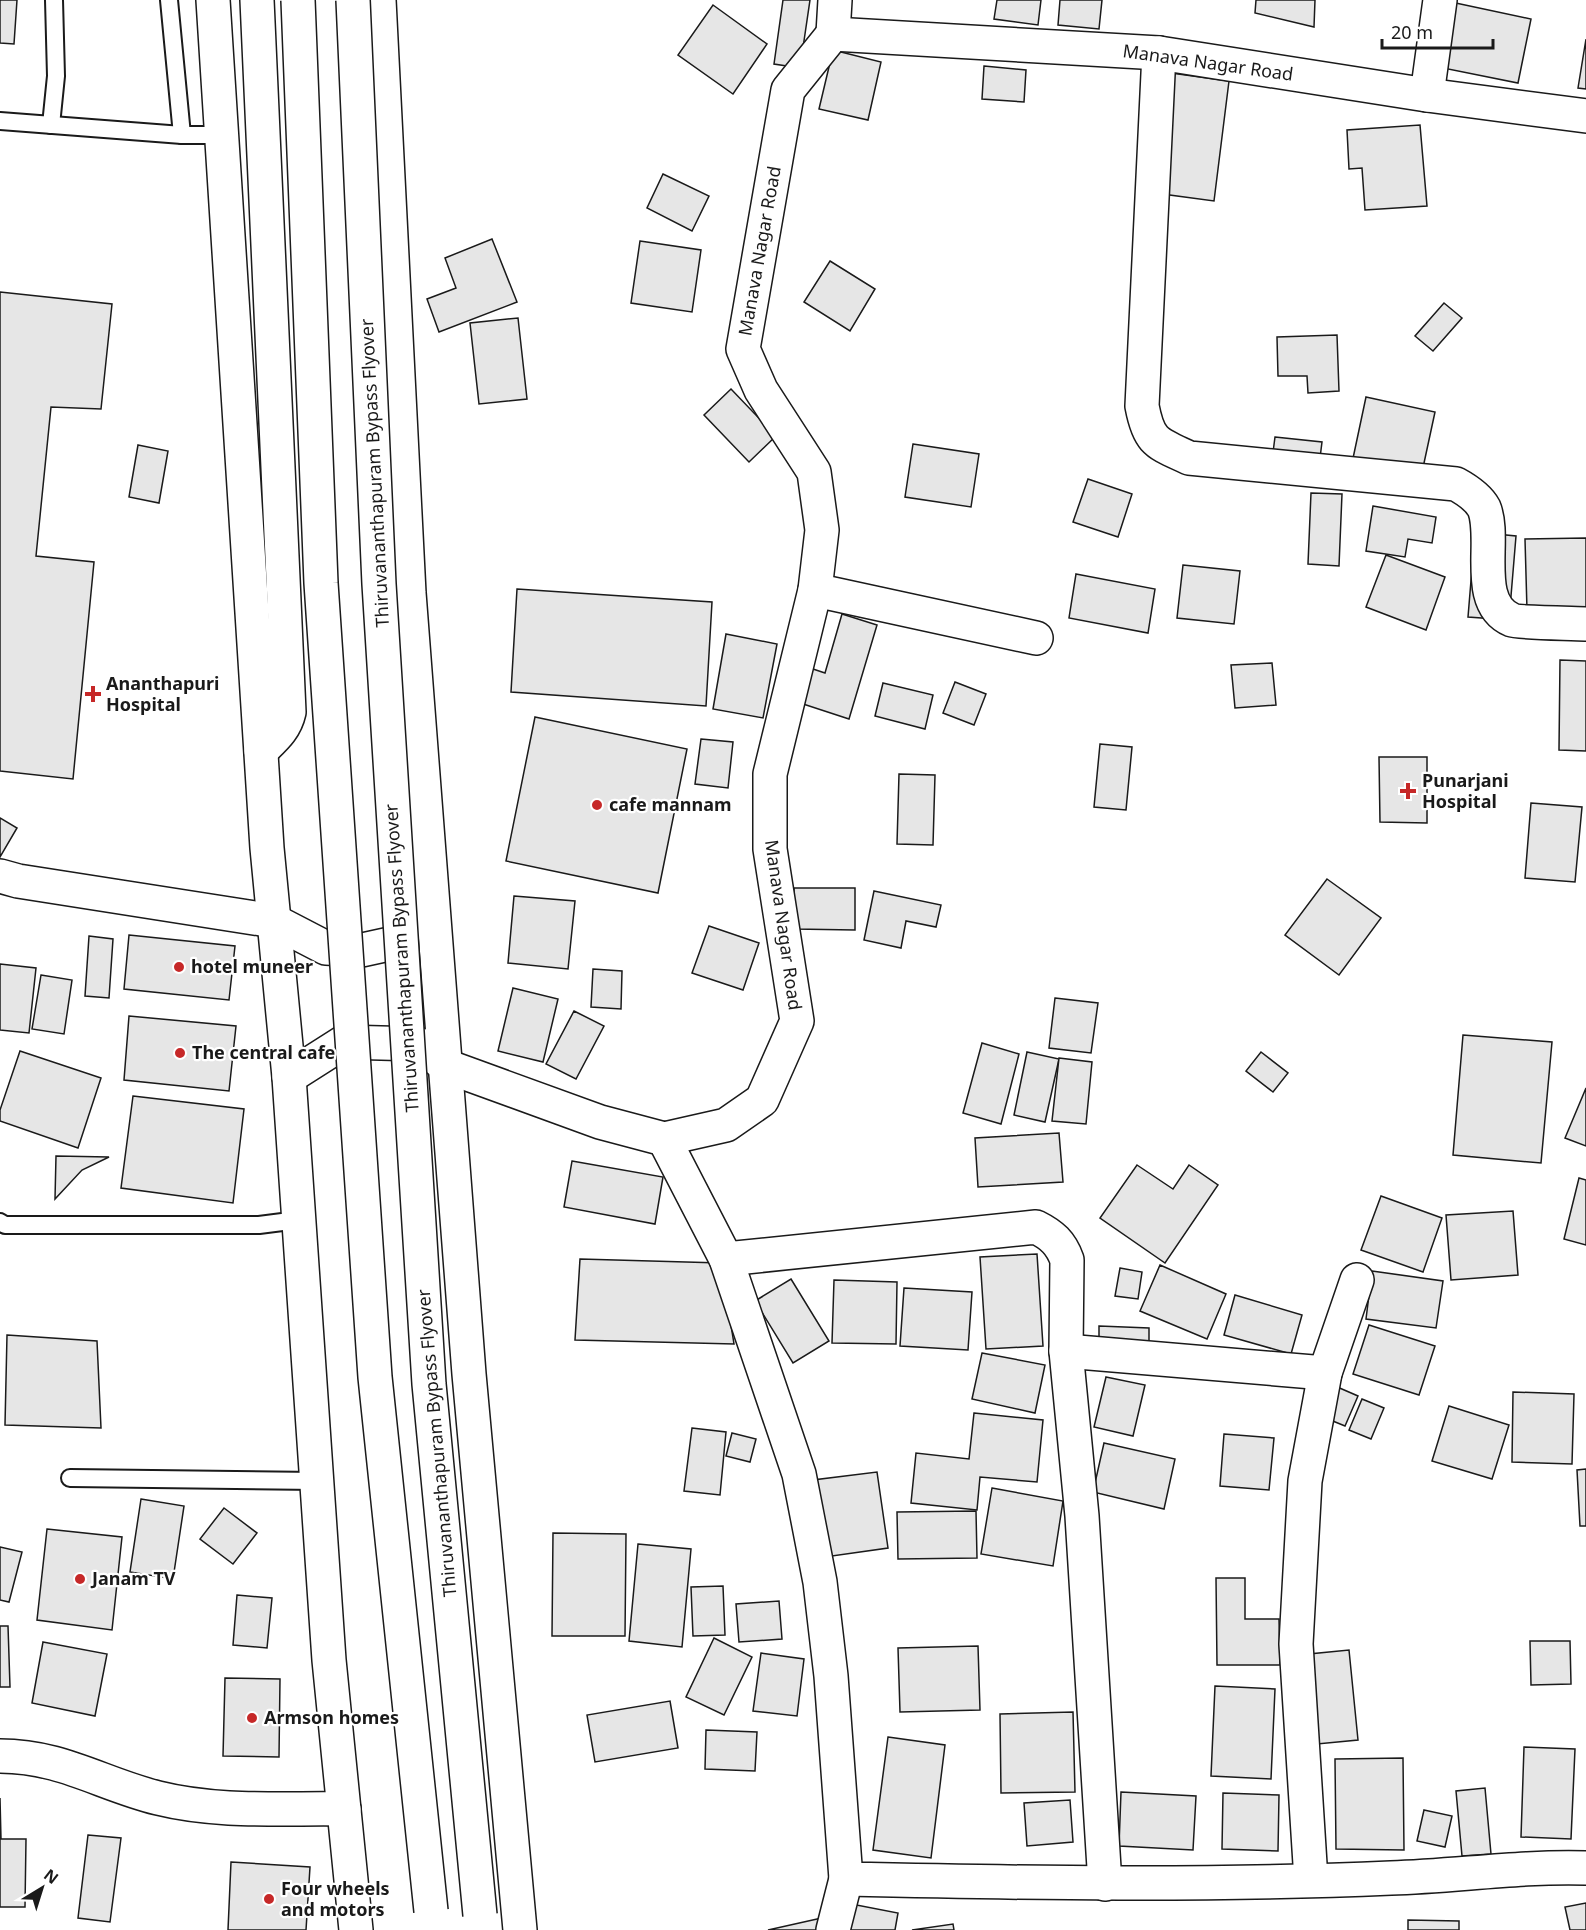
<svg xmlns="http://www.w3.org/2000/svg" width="1586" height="1930" font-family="'Noto Sans',sans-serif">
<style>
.building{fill:#e6e6e6;stroke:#1a1a1a;stroke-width:1.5}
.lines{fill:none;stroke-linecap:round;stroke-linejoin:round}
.lane-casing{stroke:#1a1a1a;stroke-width:20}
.street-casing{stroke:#1a1a1a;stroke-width:36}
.secondary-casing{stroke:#1a1a1a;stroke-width:36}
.lane{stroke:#fff;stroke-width:16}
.street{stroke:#fff;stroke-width:33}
.secondary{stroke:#fff;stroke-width:33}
.highway-bridge-casing{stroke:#1a1a1a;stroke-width:36;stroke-linecap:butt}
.highway-bridge{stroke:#fff;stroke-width:33}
.poi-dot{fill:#c62828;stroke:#fff;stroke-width:2}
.labels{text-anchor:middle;stroke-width:4.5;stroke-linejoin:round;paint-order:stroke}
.street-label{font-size:18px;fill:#1a1a1a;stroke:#fff}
.poi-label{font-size:18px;font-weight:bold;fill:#1a1a1a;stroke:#fff;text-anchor:start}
</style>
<rect width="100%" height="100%" fill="#fff"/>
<g class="building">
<path d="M 0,0 L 17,0 L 14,44 L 0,43 Z"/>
<path d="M 783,0 L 810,0 L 800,68 L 774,64 Z"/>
<path d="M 997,0 L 1041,0 L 1038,25 L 994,19 Z"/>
<path d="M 1060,0 L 1102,0 L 1099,29 L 1058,25 Z"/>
<path d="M 1256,0 L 1315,0 L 1314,27 L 1255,13 Z"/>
<path d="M 1451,2 L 1531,19 L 1518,83 L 1438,67 Z"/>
<path d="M 713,5 L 767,44 L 733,94 L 678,55 Z"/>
<path d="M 1586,39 L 1586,89 L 1578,88 Z"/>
<path d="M 833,50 L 881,62 L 868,120 L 819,109 Z"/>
<path d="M 984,66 L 1026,70 L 1024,102 L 982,99 Z"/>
<path d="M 1171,73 L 1229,81 L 1214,201 L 1155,193 Z"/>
<path d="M 1420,125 L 1427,206 L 1365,210 L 1362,168 L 1349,169 L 1347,130 Z"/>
<path d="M 663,174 L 709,196 L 692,231 L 647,208 Z"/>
<path d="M 492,239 L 517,302 L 439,332 L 427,299 L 456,288 L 445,258 Z"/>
<path d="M 640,241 L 701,250 L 692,312 L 631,303 Z"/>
<path d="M 830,261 L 875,289 L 850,331 L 804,302 Z"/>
<path d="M 0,292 L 112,304 L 101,409 L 51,407 L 36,556 L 94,562 L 73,779 L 0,771 Z"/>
<path d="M 1444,303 L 1462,318 L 1433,351 L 1415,336 Z"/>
<path d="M 518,318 L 527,399 L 479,404 L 470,323 Z"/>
<path d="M 1337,335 L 1339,391 L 1308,393 L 1307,376 L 1278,376 L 1277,337 Z"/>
<path d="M 731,389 L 776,436 L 749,462 L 704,415 Z"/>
<path d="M 1366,397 L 1435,412 L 1421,477 L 1352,463 Z"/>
<path d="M 1275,437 L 1322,442 L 1319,466 L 1272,460 Z"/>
<path d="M 913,444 L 979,454 L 971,507 L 905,497 Z"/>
<path d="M 138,445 L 168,451 L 159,503 L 129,497 Z"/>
<path d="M 1088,479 L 1132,494 L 1118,537 L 1073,522 Z"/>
<path d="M 1311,493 L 1342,494 L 1339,566 L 1308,564 Z"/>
<path d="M 1373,506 L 1436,517 L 1432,543 L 1408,539 L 1405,557 L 1366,551 Z"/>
<path d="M 1475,532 L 1516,536 L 1509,620 L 1468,617 Z"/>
<path d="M 1586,538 L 1586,609 L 1527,610 L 1525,539 Z"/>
<path d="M 1386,555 L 1445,577 L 1426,630 L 1366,607 Z"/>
<path d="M 1183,565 L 1240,571 L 1234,624 L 1177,618 Z"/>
<path d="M 1076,574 L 1155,589 L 1148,633 L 1069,618 Z"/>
<path d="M 517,589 L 712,602 L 706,706 L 511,692 Z"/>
<path d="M 842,614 L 877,625 L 849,719 L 797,702 L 807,667 L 825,673 Z"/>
<path d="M 726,634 L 777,644 L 763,718 L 713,709 Z"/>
<path d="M 1560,660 L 1586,661 L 1586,751 L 1559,750 Z"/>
<path d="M 1272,663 L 1276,705 L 1235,708 L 1231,665 Z"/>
<path d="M 955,682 L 986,694 L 974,725 L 943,713 Z"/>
<path d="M 883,683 L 933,695 L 925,729 L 875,716 Z"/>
<path d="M 535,717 L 687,749 L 658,893 L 506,861 Z"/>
<path d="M 701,739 L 733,742 L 728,788 L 695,784 Z"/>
<path d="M 1100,744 L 1132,747 L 1126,810 L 1094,807 Z"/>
<path d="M 1379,757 L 1427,757 L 1427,823 L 1380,822 Z"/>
<path d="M 899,774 L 935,775 L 933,845 L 897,844 Z"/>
<path d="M 1531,803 L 1582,807 L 1575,882 L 1525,878 Z"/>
<path d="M 0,818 L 17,828 L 0,857 Z"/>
<path d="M 1327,879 L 1381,918 L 1339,975 L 1285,935 Z"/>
<path d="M 794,888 L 855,888 L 855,930 L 794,929 Z"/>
<path d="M 874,891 L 941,905 L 936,927 L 906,921 L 901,948 L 864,940 Z"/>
<path d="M 514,896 L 575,901 L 568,969 L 508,963 Z"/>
<path d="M 709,926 L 759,943 L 743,990 L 692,973 Z"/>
<path d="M 129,935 L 235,946 L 229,1000 L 124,989 Z"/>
<path d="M 89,936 L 113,939 L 109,998 L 85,996 Z"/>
<path d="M 0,964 L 36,968 L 29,1033 L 0,1030 Z"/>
<path d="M 593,969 L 622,971 L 621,1009 L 591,1007 Z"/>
<path d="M 41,975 L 72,980 L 64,1034 L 32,1029 Z"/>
<path d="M 513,988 L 558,999 L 543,1062 L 498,1051 Z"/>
<path d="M 1055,998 L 1098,1003 L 1091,1053 L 1049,1048 Z"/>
<path d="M 574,1011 L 604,1026 L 576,1079 L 546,1064 Z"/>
<path d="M 129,1016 L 236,1026 L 229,1091 L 124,1080 Z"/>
<path d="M 1463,1035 L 1552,1042 L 1541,1163 L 1453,1155 Z"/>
<path d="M 982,1043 L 1019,1054 L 1001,1124 L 963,1113 Z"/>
<path d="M 20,1051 L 101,1078 L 78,1148 L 0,1121 L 0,1110 Z"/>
<path d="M 1027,1052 L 1059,1059 L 1045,1122 L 1014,1115 Z"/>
<path d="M 1261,1052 L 1288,1073 L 1273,1092 L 1246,1071 Z"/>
<path d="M 1059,1058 L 1092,1062 L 1086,1124 L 1052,1121 Z"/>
<path d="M 1586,1088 L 1586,1146 L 1565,1138 Z"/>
<path d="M 133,1096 L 244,1109 L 233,1203 L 121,1188 Z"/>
<path d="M 1059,1133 L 1063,1182 L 978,1187 L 975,1138 Z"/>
<path d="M 56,1156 L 109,1157 L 82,1170 L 55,1199 Z"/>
<path d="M 572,1161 L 663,1177 L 655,1224 L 564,1207 Z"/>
<path d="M 1137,1165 L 1173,1189 L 1189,1165 L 1218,1185 L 1165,1263 L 1100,1218 Z"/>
<path d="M 1579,1178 L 1586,1180 L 1586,1245 L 1564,1239 Z"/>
<path d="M 1381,1196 L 1442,1218 L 1423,1272 L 1361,1250 Z"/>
<path d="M 1513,1211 L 1518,1275 L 1451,1280 L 1446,1215 Z"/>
<path d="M 1037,1254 L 1043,1346 L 986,1349 L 980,1257 Z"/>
<path d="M 580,1259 L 721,1263 L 734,1344 L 575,1340 Z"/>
<path d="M 1160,1265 L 1226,1294 L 1207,1339 L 1140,1311 Z"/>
<path d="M 1120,1268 L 1142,1272 L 1138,1299 L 1115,1296 Z"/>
<path d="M 1372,1271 L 1443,1281 L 1436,1328 L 1366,1319 Z"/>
<path d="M 791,1279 L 829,1341 L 793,1363 L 755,1301 Z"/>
<path d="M 834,1280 L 897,1282 L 896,1344 L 832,1343 Z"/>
<path d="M 904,1288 L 972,1292 L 968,1350 L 900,1346 Z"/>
<path d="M 1235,1295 L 1302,1315 L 1291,1354 L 1224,1335 Z"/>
<path d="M 1369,1325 L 1435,1346 L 1419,1395 L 1353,1374 Z"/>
<path d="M 1099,1326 L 1149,1328 L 1149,1345 L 1099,1343 Z"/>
<path d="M 7,1335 L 97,1341 L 101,1428 L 5,1425 Z"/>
<path d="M 982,1353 L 1045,1365 L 1035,1413 L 972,1399 Z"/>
<path d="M 1106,1377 L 1145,1385 L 1133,1436 L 1094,1427 Z"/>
<path d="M 1335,1386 L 1358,1396 L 1345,1426 L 1323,1417 Z"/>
<path d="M 1513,1392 L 1574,1394 L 1572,1464 L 1512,1462 Z"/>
<path d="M 1362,1399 L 1384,1408 L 1371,1439 L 1349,1430 Z"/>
<path d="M 1449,1406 L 1509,1425 L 1492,1479 L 1432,1461 Z"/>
<path d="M 974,1413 L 1043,1420 L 1037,1482 L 980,1477 L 977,1510 L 911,1503 L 916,1453 L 969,1459 Z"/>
<path d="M 692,1428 L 726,1432 L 720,1495 L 684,1491 Z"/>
<path d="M 732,1433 L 756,1439 L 750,1462 L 726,1456 Z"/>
<path d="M 1224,1434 L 1274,1438 L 1269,1490 L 1220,1486 Z"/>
<path d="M 1104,1443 L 1175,1459 L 1164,1509 L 1093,1492 Z"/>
<path d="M 1586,1469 L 1586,1526 L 1580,1526 L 1577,1470 Z"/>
<path d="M 877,1472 L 888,1548 L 825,1557 L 813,1480 Z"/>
<path d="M 992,1488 L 1063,1501 L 1053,1566 L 981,1554 Z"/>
<path d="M 141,1499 L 184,1506 L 173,1579 L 130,1572 Z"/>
<path d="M 224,1508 L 257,1533 L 233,1564 L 200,1539 Z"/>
<path d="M 976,1511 L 977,1558 L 898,1559 L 897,1512 Z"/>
<path d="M 47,1529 L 122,1537 L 112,1630 L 37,1620 Z"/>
<path d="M 553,1533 L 626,1534 L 625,1636 L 552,1636 Z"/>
<path d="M 638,1544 L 691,1549 L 682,1647 L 629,1641 Z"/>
<path d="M 0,1547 L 22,1552 L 9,1602 L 0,1600 Z"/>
<path d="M 1216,1578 L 1245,1578 L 1245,1619 L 1279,1619 L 1280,1665 L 1217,1665 Z"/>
<path d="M 723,1586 L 725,1635 L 693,1636 L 691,1587 Z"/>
<path d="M 237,1595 L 272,1598 L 267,1648 L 233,1645 Z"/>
<path d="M 779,1601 L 782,1639 L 739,1642 L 736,1604 Z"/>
<path d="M 0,1626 L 8,1626 L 10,1687 L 0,1687 Z"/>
<path d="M 714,1638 L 752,1657 L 724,1715 L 686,1697 Z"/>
<path d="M 1530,1641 L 1570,1641 L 1571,1684 L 1531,1685 Z"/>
<path d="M 43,1642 L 107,1654 L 95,1716 L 32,1703 Z"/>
<path d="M 978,1646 L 980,1710 L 900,1712 L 898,1648 Z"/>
<path d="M 1349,1650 L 1358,1740 L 1317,1744 L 1309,1654 Z"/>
<path d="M 761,1653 L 804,1659 L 797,1716 L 753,1711 Z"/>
<path d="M 225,1678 L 280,1679 L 279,1757 L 223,1756 Z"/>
<path d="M 1215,1686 L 1275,1689 L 1271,1779 L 1211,1776 Z"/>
<path d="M 670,1701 L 678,1748 L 595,1762 L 587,1715 Z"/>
<path d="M 1073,1712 L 1075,1792 L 1001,1793 L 1000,1714 Z"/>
<path d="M 706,1730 L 757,1732 L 755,1771 L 705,1769 Z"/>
<path d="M 888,1737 L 945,1745 L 931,1858 L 873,1850 Z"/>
<path d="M 1524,1747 L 1575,1749 L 1571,1839 L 1521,1837 Z"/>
<path d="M 1403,1758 L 1404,1850 L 1336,1849 L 1335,1759 Z"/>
<path d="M 1485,1788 L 1491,1854 L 1462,1856 L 1456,1791 Z"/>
<path d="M 1121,1792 L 1196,1796 L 1193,1850 L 1119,1846 Z"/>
<path d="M 1223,1793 L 1279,1795 L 1278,1851 L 1222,1849 Z"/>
<path d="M 0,1798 L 1,1839 L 26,1839 L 25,1907 L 0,1907 Z"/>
<path d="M 1070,1800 L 1073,1842 L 1027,1846 L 1024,1803 Z"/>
<path d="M 1424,1810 L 1452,1816 L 1445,1847 L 1417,1841 Z"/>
<path d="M 88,1835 L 121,1838 L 110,1922 L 78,1918 Z"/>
<path d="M 231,1862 L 310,1867 L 306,1930 L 228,1930 Z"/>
<path d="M 841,1902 L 898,1913 L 895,1930 L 835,1930 Z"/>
<path d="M 1586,1903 L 1586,1930 L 1570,1930 L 1565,1907 Z"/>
<path d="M 835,1915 L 832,1930 L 768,1930 Z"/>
<path d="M 1408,1920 L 1459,1921 L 1459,1930 L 1408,1930 Z"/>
<path d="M 953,1924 L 954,1930 L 912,1930 Z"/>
</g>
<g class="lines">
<defs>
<g id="lane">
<path d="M 169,0 L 182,135"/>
<path d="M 0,121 L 182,135 L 221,135"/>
<path d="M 51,125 L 56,76 L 54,0"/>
<path d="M 0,1222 L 5,1225 L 259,1225 L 298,1220"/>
<path d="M 70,1478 L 317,1481"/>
</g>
<g id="street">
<path d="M 833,34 L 835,0"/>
<path d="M 1159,53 L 1142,406 C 1149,443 1157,443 1189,458 L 1456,484 C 1467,490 1478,497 1484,508 C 1497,539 1472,603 1512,620 C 1520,623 1573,623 1586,624"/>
<path d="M 1427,95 L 1440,0"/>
<path d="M 815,590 L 1036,638"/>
<path d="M 0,876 L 18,881 L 274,921 L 326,948 L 362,950 L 394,943 L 415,915"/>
<path d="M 289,1077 L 344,1042 L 418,1044 L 446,1066 L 600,1122 L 664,1139 L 726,1259 L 799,1474 L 820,1582 L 831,1676 L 846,1879 C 1028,1883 1209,1886 1391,1878 C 1457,1876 1520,1866 1586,1868"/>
<path d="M 664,1139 L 726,1125 L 762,1100 L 797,1021 L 770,849 L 770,774 L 815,590 L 822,530 L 814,472 L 761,390 L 743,349 L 788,90 L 833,34 L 1159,53 L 1427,95 L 1586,116"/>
<path d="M 726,1259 L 1036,1227 C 1052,1235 1061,1243 1067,1260 L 1066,1351 L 1082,1516 L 1105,1884"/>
<path d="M 1066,1351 L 1325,1373"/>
<path d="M 0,1756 C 62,1756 101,1784 158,1798 C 218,1813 283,1808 344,1809"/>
<path d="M 1311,1880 L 1296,1644 L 1305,1481 L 1325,1373 L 1357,1280"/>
<path d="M 833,1930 L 846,1879"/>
</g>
<g id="secondary">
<path d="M 213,0 L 267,848 L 289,1077 L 329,1660 L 356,1930"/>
<path d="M 257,0 L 289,712 C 285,730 273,739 261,751"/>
<path d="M 379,0 L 409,593 L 469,1374 L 520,1930"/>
</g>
</defs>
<use href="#lane" class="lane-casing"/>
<use href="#street" class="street-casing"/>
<use href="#secondary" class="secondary-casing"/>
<use href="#lane" class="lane"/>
<use href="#street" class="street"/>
<use href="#secondary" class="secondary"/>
<defs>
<g id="highway-bridge">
<path d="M 298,0 L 321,583 L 375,1377 L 431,1911"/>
<path d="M 353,0 L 379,584 L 429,1384 L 480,1915"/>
</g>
</defs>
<use href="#highway-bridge" class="highway-bridge-casing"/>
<use href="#highway-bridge" class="highway-bridge"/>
</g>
<g class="poi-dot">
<path d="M90 685h6v6h6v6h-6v6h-6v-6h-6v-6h6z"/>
<path d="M1405 782h6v6h6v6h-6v6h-6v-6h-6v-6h6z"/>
<circle cx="597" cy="805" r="6"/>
<circle cx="179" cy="967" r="6"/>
<circle cx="180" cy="1053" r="6"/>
<circle cx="80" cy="1579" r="6"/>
<circle cx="252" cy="1718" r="6"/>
<circle cx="269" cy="1899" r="6"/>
</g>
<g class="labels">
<g class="street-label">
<text transform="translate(1208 63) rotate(8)" y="6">Manava Nagar Road</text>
<text transform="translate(760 251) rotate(-80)" y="6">Manava Nagar Road</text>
<text transform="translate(375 473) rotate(-93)" y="6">Thiruvananthapuram Bypass Flyover</text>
<text transform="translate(783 925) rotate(82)" y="6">Manava Nagar Road</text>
<text transform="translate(402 958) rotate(-94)" y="6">Thiruvananthapuram Bypass Flyover</text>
<text transform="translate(437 1443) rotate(-95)" y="6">Thiruvananthapuram Bypass Flyover</text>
</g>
<g class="poi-label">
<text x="106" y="690">Ananthapuri<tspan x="106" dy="21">Hospital</tspan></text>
<text x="1422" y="787">Punarjani<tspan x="1422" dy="21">Hospital</tspan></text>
<text x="609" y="811">cafe mannam</text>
<text x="191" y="973">hotel muneer</text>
<text x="192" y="1059">The central cafe</text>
<text x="92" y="1585">Janam TV</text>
<text x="264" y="1724">Armson homes</text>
<text x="281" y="1895">Four wheels<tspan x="281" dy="21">and motors</tspan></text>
</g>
</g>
<g transform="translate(42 1888) rotate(38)" stroke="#ffffff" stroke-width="4.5" paint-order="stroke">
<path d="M0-4.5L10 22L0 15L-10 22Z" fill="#1a1a1a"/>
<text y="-9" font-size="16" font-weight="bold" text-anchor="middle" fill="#1a1a1a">N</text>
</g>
<path d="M1382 39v9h111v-9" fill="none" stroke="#1a1a1a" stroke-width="3"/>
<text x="1391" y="39" font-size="18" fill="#1a1a1a" stroke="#ffffff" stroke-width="4.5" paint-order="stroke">20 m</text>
</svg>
